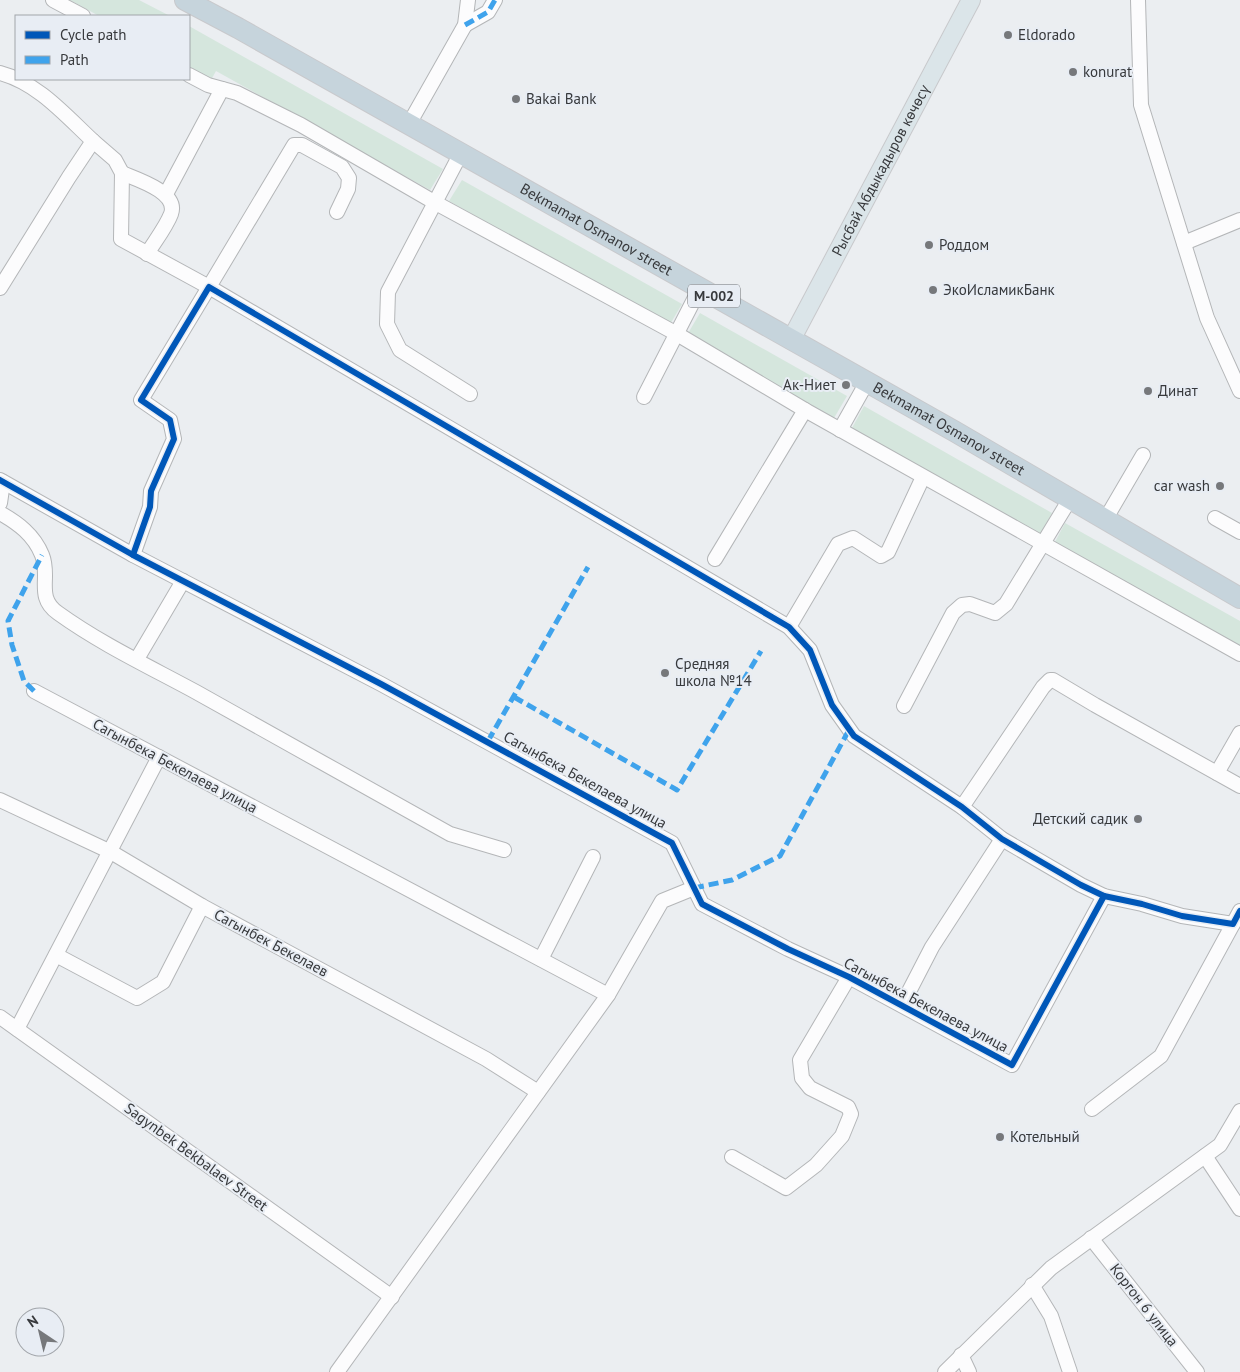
<svg xmlns="http://www.w3.org/2000/svg" width="1240" height="1372" font-family="'PT Sans',sans-serif">
<style>
.green{fill:#d5e6dd}
.lines{fill:none;stroke-linecap:round;stroke-linejoin:round}
.minor-casing{stroke:#b4b6b8;stroke-width:16}
.major-casing{stroke:#c8c9cc;stroke-width:20}
.highway-casing{stroke:#c8c9cc;stroke-width:22}
.minor{stroke:#fcfcfd;stroke-width:14}
.major{stroke:#dbe5e9;stroke-width:18}
.highway{stroke:#c6d4dc;stroke-width:20}
.quiet{stroke:#3fa3ec;stroke-width:5;stroke-dasharray:10 5;stroke-linecap:butt}
.cycleway-casing{stroke:#e8edf4;stroke-width:9}
.cycleway{stroke:#0057b8;stroke-width:6}
.poi-dot{fill:#76787b;stroke:#e8edf4;stroke-width:2}
.labels{text-anchor:middle;stroke-width:4;stroke-linejoin:round;paint-order:stroke}
.shield{fill:#e8edf4;stroke:#6c6f73;stroke-width:1}
.shield-label{font-size:14px;font-weight:bold;fill:#37393c}
.poi-label{font-size:15px;fill:#37393c;stroke:#e8edf4;text-anchor:start}
.street-label{font-size:15px;fill:#37393c;stroke:#e8edf4}
</style>
<rect width="100%" height="100%" fill="#ebeef1"/>
<g class="green">
<path d="M 70,0 L 139,0 L 170,16 L 99,16 Z"/>
<path d="M 189,26 L 443,169 L 430,190 L 216,71 L 211,80 L 189,67 Z"/>
<path d="M 462,180 L 682,304 L 669,326 L 449,201 Z"/>
<path d="M 700,313 L 847,396 L 834,418 L 687,335 Z"/>
<path d="M 864,406 L 1052,513 L 1040,535 L 852,428 Z"/>
<path d="M 1065,523 L 1240,621 L 1240,646 L 1055,542 Z"/>
</g>
<g class="lines">
<defs>
<g id="minor">
<path d="M 53,0 L 83,16"/>
<path d="M 1138,0 L 1141,105 L 1207,318 L 1240,391"/>
<path d="M 465,25 L 488,12 L 495,0"/>
<path d="M 0,73 C 38,83 65,115 93,141"/>
<path d="M 189,75 L 208,85 L 237,93 L 301,125 L 434,202 L 677,334 L 805,410 L 1240,654"/>
<path d="M 409,124 L 465,25 L 468,0"/>
<path d="M 461,153 L 388,292 L 387,324 L 400,350 L 470,394"/>
<path d="M 122,173 C 136,179 179,192 171,214 C 166,227 155,241 147,254"/>
<path d="M 166,194 L 222,89"/>
<path d="M 1184,243 L 1240,220"/>
<path d="M 0,288 L 69,177 L 93,141 L 115,160 L 122,173 L 121,239 L 209,287 L 294,145 L 302,145 L 342,167 L 349,178 L 348,189 L 337,212"/>
<path d="M 644,397 L 700,288"/>
<path d="M 840,430 L 867,382"/>
<path d="M 0,480 L 133,555 L 381,684 L 672,843 L 702,904 L 788,949 L 849,977 L 1012,1065 L 1104,896"/>
<path d="M 0,503 L 3,482"/>
<path d="M 0,513 C 18,523 34,535 42,555 C 51,577 35,597 58,613 C 101,644 150,667 196,692 C 281,739 365,787 450,834 L 504,850"/>
<path d="M 1215,518 L 1240,532"/>
<path d="M 1105,520 L 1143,455"/>
<path d="M 133,555 L 150,507 L 151,491 L 174,439 L 170,420 L 141,400 L 209,287 L 789,627 L 810,650 L 832,705 L 854,736 L 962,807 L 1002,839 L 1081,885 L 1104,896 L 1142,904 L 1182,916 L 1233,924 L 1240,911"/>
<path d="M 715,559 L 805,410"/>
<path d="M 789,627 L 838,544 L 853,538 L 881,556 L 888,552 L 923,477"/>
<path d="M 137,659 L 183,581"/>
<path d="M 34,691 L 608,995"/>
<path d="M 904,706 L 953,613 L 962,605 L 970,604 L 995,613 L 1006,604 L 1070,499"/>
<path d="M 1217,773 L 1240,733"/>
<path d="M 0,800 L 111,852 L 202,906 L 486,1059 L 538,1092"/>
<path d="M 962,807 L 1043,687 L 1050,680 L 1053,680 L 1095,705 L 1240,786"/>
<path d="M 56,955 L 137,998 L 163,982 L 202,906"/>
<path d="M 541,959 L 593,857"/>
<path d="M 902,1005 L 932,947 L 1002,839"/>
<path d="M 0,1017 L 392,1297"/>
<path d="M 17,1029 L 159,757"/>
<path d="M 1092,1109 L 1161,1056 L 1233,924"/>
<path d="M 1205,1156 L 1240,1209"/>
<path d="M 732,1157 L 786,1188 L 816,1165 L 842,1136 L 851,1114 L 848,1107 L 810,1088 L 802,1078 L 800,1060 L 849,977"/>
<path d="M 1091,1238 L 1197,1372"/>
<path d="M 1032,1285 L 1051,1316 L 1070,1372"/>
<path d="M 961,1355 L 969,1372"/>
<path d="M 337,1372 L 608,995 L 662,901 L 694,888"/>
<path d="M 945,1372 L 1051,1268 L 1220,1145 L 1240,1111"/>
</g>
<g id="major">
<path id="s1" d="M 791,340 L 971,0"/>
</g>
<g id="highway">
<path id="s2" d="M 185,0 L 238,28 L 954,431 L 1240,598"/>
</g>
</defs>
<use href="#minor" class="minor-casing"/>
<use href="#major" class="major-casing"/>
<use href="#highway" class="highway-casing"/>
<use href="#minor" class="minor"/>
<use href="#major" class="major"/>
<use href="#highway" class="highway"/>
<g class="quiet">
<path d="M 465,25 L 488,12 L 495,0"/>
<path d="M 34,691 L 24,681 L 12,645 L 8,621 L 42,555"/>
<path d="M 514,697 L 677,790 L 761,651"/>
<path d="M 488,741 L 588,567"/>
<path d="M 694,888 L 732,880 L 780,856 L 849,730"/>
</g>
<defs>
<g id="cycleway">
<path d="M 0,480 L 133,555 L 381,684 L 672,843 L 702,904 L 788,949 L 849,977 L 1012,1065 L 1104,896"/>
<path d="M 133,555 L 150,507 L 151,491 L 174,439 L 170,420 L 141,400 L 209,287 L 789,627 L 810,650 L 832,705 L 854,736 L 962,807 L 1002,839 L 1081,885 L 1104,896 L 1142,904 L 1182,916 L 1233,924 L 1240,911"/>
</g>
</defs>
<use href="#cycleway" class="cycleway-casing"/>
<use href="#cycleway" class="cycleway"/>
</g>
<g class="poi-dot">
<circle cx="1008" cy="35" r="5"/>
<circle cx="1073" cy="72" r="5"/>
<circle cx="516" cy="99" r="5"/>
<circle cx="929" cy="245" r="5"/>
<circle cx="933" cy="290" r="5"/>
<circle cx="846" cy="385" r="5"/>
<circle cx="1148" cy="391" r="5"/>
<circle cx="1220" cy="486" r="5"/>
<circle cx="665" cy="673" r="5"/>
<circle cx="1138" cy="819" r="5"/>
<circle cx="1000" cy="1137" r="5"/>
</g>
<g class="labels">
<rect class="shield" x="688" y="284.5" width="52" height="23" rx="4"/>
<g class="shield-label">
<text x="714" y="301">M-002</text>
</g>
<g class="poi-label">
<text x="1018" y="40">Eldorado</text>
<text x="1083" y="77">konurat</text>
<text x="526" y="104">Bakai Bank</text>
<text x="939" y="250">Роддом</text>
<text x="943" y="295">ЭкоИсламикБанк</text>
<text x="836" y="390" text-anchor="end">Ак-Ниет</text>
<text x="1158" y="396">Динат</text>
<text x="1210" y="491" text-anchor="end">car wash</text>
<text x="675" y="669">Средняя<tspan x="675" dy="17">школа №14</tspan></text>
<text x="1128" y="824" text-anchor="end">Детский садик</text>
<text x="1010" y="1142">Котельный</text>
</g>
<g class="street-label">
<text dy="5" stroke="none"><textPath href="#s1" startOffset="192">Рысбай Абдыкадыров көчөсү</textPath></text>
<text dy="5" stroke="none"><textPath href="#s2" startOffset="471">Bekmamat Osmanov street</textPath></text>
<text dy="5" stroke="none"><textPath href="#s2" startOffset="876">Bekmamat Osmanov street</textPath></text>
<text transform="translate(175 766) rotate(28)" y="5">Сагынбека Бекелаева улица</text>
<text transform="translate(585 780) rotate(29)" y="5">Сагынбека Бекелаева улица</text>
<text transform="translate(271 943) rotate(28)" y="5">Сагынбек Бекелаев</text>
<text transform="translate(926 1005) rotate(28)" y="5">Сагынбека Бекелаева улица</text>
<text transform="translate(196 1157) rotate(36)" y="5">Sagynbek Bekbalaev Street</text>
<text transform="translate(1144 1305) rotate(52)" y="5">Коргон 6 улица</text>
</g>
</g>
<rect x="15" y="15" width="175" height="65" fill="#e8edf4" stroke="#a1a5aa"/>
<rect x="25" y="31" width="25" height="8" fill="#0057b8" stroke="#a1a5aa"/>
<text x="60" y="40" font-size="15" fill="#37393c">Cycle path</text>
<rect x="25" y="56" width="25" height="8" fill="#3fa3ec" stroke="#a1a5aa"/>
<text x="60" y="65" font-size="15" fill="#37393c">Path</text>
<g transform="translate(40 1332) rotate(325)"><circle r="24" fill="#e8edf4" stroke="#a1a5aa"/>
<path d="M0-4L9 19L0 12L-9 19Z" fill="#76787b"/>
<text y="-8" font-size="14" font-weight="bold" text-anchor="middle" fill="#37393c">N</text>
</g>
</svg>
